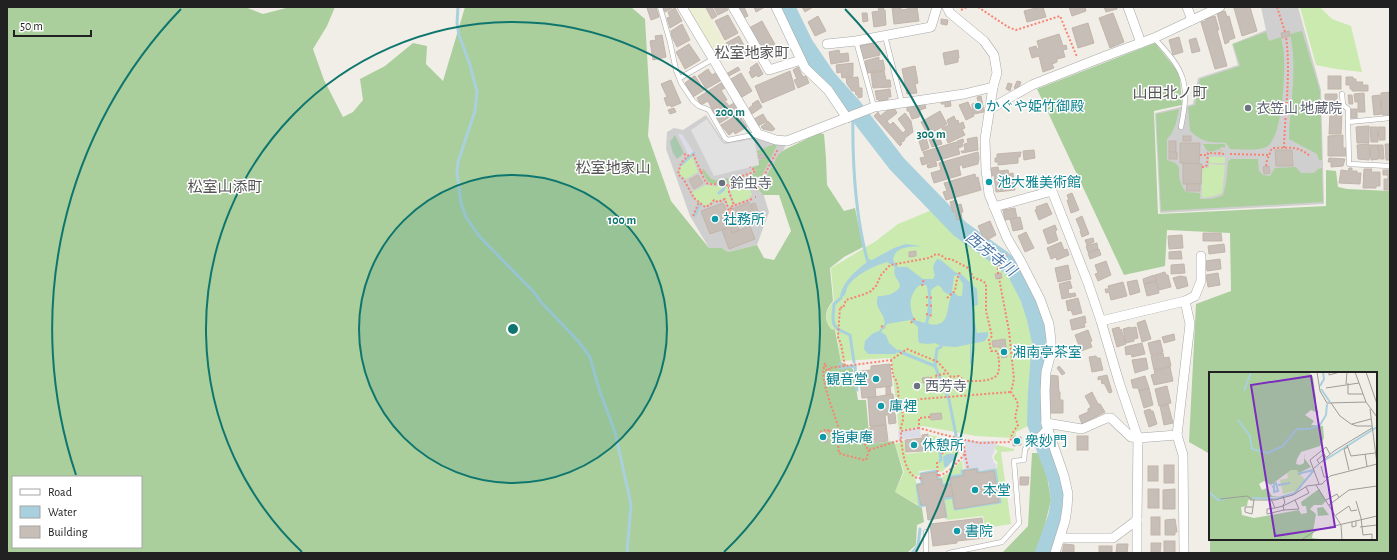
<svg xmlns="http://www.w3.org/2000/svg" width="1397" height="560" font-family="'Alegreya Sans','Noto Sans JP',sans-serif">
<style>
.religious{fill:#cfcfcf}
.farmland{fill:#ecefd3}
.grass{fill:#caeaaf}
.forest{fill:#aacf9d;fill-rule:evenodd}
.cemetery{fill:#a9c9af}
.parking{fill:#e1e1e1}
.plaza{fill:#dcdce7}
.water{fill:#a9d0dd;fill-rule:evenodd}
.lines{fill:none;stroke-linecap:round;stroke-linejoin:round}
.stream{stroke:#a9d0dd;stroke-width:3}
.river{stroke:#a9d0dd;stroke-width:18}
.building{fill:#c6beb7;stroke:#c3b5aa}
.service-casing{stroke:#a8a8a8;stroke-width:5.5}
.minor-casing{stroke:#a8a8a8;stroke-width:10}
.path{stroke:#f88371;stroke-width:2;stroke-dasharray:2 2;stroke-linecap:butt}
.service{stroke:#fff;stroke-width:4.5}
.minor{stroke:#fff;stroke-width:9}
.ring{fill:none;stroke:#0f766e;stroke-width:2}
.culture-dot{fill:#0f9aa8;stroke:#fff;stroke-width:1.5}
.worship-dot{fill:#6b7280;stroke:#fff;stroke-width:1.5}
.labels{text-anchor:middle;stroke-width:3;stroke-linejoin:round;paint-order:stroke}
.culture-label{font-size:14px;fill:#0d838f;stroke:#fff;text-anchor:start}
.worship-label{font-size:14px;fill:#5b616d;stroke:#fff;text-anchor:start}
.neighbourhood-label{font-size:15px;fill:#545454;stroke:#fff}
.water-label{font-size:15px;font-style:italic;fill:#4a77a8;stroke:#fff}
.inset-river{fill:none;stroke:#a9d0dd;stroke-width:2}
.inset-road{fill:none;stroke:#9e9c98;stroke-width:1}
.view{fill:#7b2cbf;fill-opacity:0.15;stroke:#7b2cbf;stroke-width:2}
.inset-edge{fill:none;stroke:#212121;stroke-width:2}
.centre{fill:#0f766e;stroke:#fff;stroke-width:2}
.ring-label{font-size:12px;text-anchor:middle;font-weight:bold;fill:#0f766e;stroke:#fff;stroke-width:3;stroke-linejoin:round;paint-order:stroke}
</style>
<rect width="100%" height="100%" fill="#f1eee7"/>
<g class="religious">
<path d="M 1261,7 L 1298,7 L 1321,90 L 1324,204 L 1160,213 L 1155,113 L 1193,104 L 1198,78 L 1238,65 L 1232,44 L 1266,30 Z"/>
<path d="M 706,115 L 724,142 L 755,138 L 787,143 L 762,190 L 769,212 L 757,245 L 728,252 L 722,248 L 709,248 L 690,216 L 666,149 L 667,132 L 674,128 L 683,130 Z"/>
</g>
<path class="farmland" d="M 684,7 L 704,7 L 725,44 L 712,53 Z"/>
<g class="grass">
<path d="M 1300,7 L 1320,7 L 1332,19 L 1351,26 L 1362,72 L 1336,69 L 1316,65 Z"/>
<path d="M 692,155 L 698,172 L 686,179 L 679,174 C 680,166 685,160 692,155 Z"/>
<rect x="1209" y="157" width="16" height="6"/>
<path d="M 1209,164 L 1225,165 L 1222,193 L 1214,196 L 1202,198 L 1202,168 L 1209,168 Z"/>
<path d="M 747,181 L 752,195 L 750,196 L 750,198 L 735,204 L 730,191 L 730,187 Z"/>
<path d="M 706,185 L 716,186 L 723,185 L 728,187 L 728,192 L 733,205 L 729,206 L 731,210 L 725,198 L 718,201 L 712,201 L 710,204 L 705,206 L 696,200 L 692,192 Z"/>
<path d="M 932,210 L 960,236 L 997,262 L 1011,274 L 1034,336 L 1030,425 L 1016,432 L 1016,436 L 1012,436 L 1012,438 L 976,436 L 923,426 L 899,431 L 891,358 L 841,361 L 836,330 L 831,329 C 823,318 826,310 834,301 L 831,268 L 876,241 L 898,224 Z"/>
<path d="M 929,435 L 958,441 L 959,454 L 943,471 L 940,472 L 938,469 L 919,471 L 920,475 L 915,476 L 920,506 L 895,492 L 904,472 L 895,444 L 904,441 L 906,454 L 924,452 L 922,441 L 929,439 Z"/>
<path d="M 997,445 L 1014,449 L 1014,451 L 1001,452 L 1011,524 L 985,528 L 983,516 L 947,520 L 944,499 L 952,497 L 955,510 L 1001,503 L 996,469 L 998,463 L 994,459 L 994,456 L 998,451 L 994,449 Z"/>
<path d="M 962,460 L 963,469 L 961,470 L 961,474 L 949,476 L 949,483 L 943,483 L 942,477 L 949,473 Z"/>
</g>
<g class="forest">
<path d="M 7,7 L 245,7 L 263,14 L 290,7 L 335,7 L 327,26 L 313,49 L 324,80 L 343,117 L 353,112 L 363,100 L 360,79 L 385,66 L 413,43 L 427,46 L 426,64 L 443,81 L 465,7 L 631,7 L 645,19 L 650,105 L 648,136 L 671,201 L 709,248 L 722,248 L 728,252 L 757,245 L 764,258 L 774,260 L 791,231 L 779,195 L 763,195 L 759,190 L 778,155 L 784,150 L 819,133 L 824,134 L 826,158 L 827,185 L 844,211 L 855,208 L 863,247 L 844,257 L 830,268 L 833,301 C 825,310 823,319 831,329 L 835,330 L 841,362 L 853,369 L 858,400 L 866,400 L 870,444 L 894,441 L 903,472 L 895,492 L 922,508 L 924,522 L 917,525 L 916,545 L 907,553 L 7,553 ZM 13,477 L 141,477 L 141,547 L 13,547 Z"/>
<path d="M 1302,31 L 1320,91 L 1322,160 L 1319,160 L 1317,154 L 1289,139 C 1290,104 1298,69 1290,34 Z"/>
<path d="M 1266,32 L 1269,41 L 1281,37 C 1282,43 1284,49 1284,56 C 1285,73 1283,139 1266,147 C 1258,151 1239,149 1230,149 L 1226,143 C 1209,142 1204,143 1190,131 L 1188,107 L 1195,105 L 1200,79 L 1240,66 L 1233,44 Z"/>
<path d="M 1155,43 L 1177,70 L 1180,78 L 1182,105 L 1154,111 L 1158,214 L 1326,206 L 1326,170 L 1336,171 L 1338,187 L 1347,189 L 1390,191 L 1390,553 L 1210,553 L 1210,539 L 1376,539 L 1376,373 L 1210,373 L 1210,454 L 1189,442 L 1196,304 L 1231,291 L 1230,233 L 1167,230 L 1165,266 L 1124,275 L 1037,89 Z"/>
<path d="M 1179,109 C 1177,119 1175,132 1167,139 L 1167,160 C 1185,165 1176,170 1181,183 C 1182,186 1184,190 1186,192 L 1200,193 L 1200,199 C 1208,199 1216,199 1223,195 L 1226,183 L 1228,161 L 1231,159 L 1258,159 L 1259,171 L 1263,175 L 1270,176 L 1275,168 L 1296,167 L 1301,173 L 1314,173 L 1318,169 L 1322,168 L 1323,202 L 1161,211 L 1156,114 Z"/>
<path d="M 775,144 L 777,145 L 756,188 L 751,190 L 748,181 L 752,181 L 747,180 L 733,185 L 732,182 L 751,175 L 755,173 L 756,170 L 752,167 L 759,165 L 759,160 L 766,158 L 765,153 L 758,154 L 757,151 Z"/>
<path d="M 1203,144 L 1225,144 L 1225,148 L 1222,147 C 1217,151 1213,152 1207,151 Z"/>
<path d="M 704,170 L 711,179 L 719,181 L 728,178 L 729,184 L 729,185 L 727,183 L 713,184 L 708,182 L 702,171 Z"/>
<path d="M 1032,453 L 1039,453 L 1047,476 L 1051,500 L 1038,553 L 997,553 L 1003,552 L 1028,526 Z"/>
</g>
<path class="cemetery" d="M 675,135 L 684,153 L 677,159 L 673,153 L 670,142 Z"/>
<path class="parking" d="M 707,119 L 722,142 L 725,144 L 754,139 L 759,165 L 714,176 L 691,130 Z"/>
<g class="plaza">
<path d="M 678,134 L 682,134 L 694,153 L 689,156 Z"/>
<path d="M 920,427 L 921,437 L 904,439 L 899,442 L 898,431 Z"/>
<path d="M 959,438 L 976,441 L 997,441 L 996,446 L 994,448 L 994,450 L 995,451 L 992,456 L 994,463 L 997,464 L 995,469 L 979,472 L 978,468 L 965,470 Z"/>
</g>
<g class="water">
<path d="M 906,244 L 921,246 C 909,247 895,246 893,260 L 898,267 L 907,267 L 923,279 L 933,279 L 935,275 C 932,268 933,265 937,259 L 941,260 L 955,272 L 961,274 L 977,289 L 978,305 L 972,306 L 977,333 L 988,332 L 988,336 L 985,341 L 971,344 L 973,362 L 970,365 L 970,344 L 956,347 L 941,346 L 935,343 L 928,344 L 919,343 L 918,338 L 918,327 L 910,320 L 887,324 L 881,332 L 886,335 L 889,343 L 898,351 L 895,354 L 868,354 L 864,349 L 865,341 L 872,334 L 879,331 L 885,323 C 884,321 884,318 883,316 C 879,308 875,306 878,296 C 887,296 895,294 900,287 C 900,279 892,278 895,267 L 887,262 C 875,265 855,275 848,286 C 846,289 846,293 845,295 L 841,298 L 840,295 C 845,280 854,272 866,263 L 867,259 L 872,260 L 894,248 ZM 957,275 L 963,284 L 962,296 L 958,296 L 952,291 L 954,276 ZM 920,285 L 926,285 C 930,292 928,315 925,323 L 915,320 C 908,309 909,293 920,285 ZM 938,285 L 942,288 L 943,291 L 951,296 C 946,310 950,328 929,324 L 928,322 L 932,312 L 931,291 L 932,289 Z"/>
<path d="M 947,454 L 954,454 L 955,458 L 947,467 L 944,467 L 943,457 Z"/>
</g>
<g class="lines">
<g class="stream">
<path d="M 458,7 L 457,23 L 459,35 L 470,65 L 477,92 L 475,111 L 458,162 L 457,173 L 461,203 L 466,217 L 479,236 L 533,291 L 541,302 L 578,341 L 590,357 L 599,389 L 615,432 L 631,504 L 627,553"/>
<path d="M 853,107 C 852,158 854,210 867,259"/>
<path d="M 682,164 L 694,153"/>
<path d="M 719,193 L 723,190 L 725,185"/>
<path d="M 695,215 L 700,204"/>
<path d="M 841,298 L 834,304 C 834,311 830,324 838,329 C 841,331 846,333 850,335 L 854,362"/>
<path d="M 898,351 L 935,366"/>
<path d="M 840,364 L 840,368 L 855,366"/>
<path d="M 855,366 L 857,390"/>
<path d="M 940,461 L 941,459 L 940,452 L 943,448 L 954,445 L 956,435 L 949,400 L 935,366 L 937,349 L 941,347 L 941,346"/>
<path d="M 925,505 L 920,506 L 917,485 L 922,484 L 921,474 L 936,471 L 938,479 L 941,479 L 942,485 L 951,484 L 950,477 L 963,475 L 962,471 L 977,469 L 978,473 L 995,470 L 1000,502 L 955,509 L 953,497 L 943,499 L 946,517"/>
<path d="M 912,553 L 918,546 L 920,529"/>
</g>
<path class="river" d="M 786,7 L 804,44 L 827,78 L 853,107 L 897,164 L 960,229 L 1002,259 L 1016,272 L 1029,297 L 1036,319 L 1041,342 L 1037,392 L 1036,423 L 1057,479 L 1060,500 L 1057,517 L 1044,553"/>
</g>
<g class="building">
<path d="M 650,7 L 656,7 L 659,17 L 651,20 L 647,8 Z"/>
<path d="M 662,7 L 674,7 L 665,12 Z"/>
<path d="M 708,7 L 712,7 L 717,16 L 712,19 L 706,8 Z"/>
<path d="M 714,7 L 726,7 L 728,10 L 718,15 Z"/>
<path d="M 744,7 L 748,16 L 743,18 L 739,9 Z"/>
<path d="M 754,7 L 765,7 L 756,12 Z"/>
<path d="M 802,7 L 813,7 L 805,12 Z"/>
<path d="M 878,7 L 883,7 L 884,10 L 885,10 L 886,25 L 874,27 L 872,12 L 879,11 Z"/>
<path d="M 892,7 L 901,7 L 901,10 L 908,9 L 908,7 L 917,7 L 919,21 L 894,24 Z"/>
<path d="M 1040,7 L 1043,7 L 1046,17 L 1027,22 L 1024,11 Z"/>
<path d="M 1069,7 L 1085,7 L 1086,11 L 1072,16 Z"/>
<path d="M 1104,7 L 1117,7 L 1117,9 L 1106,12 Z"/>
<path d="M 1236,7 L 1250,7 L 1257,31 L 1242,36 L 1234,8 Z"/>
<path d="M 675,8 L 682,21 L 670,28 L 667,18 L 670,17 L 668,12 Z"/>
<path d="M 1225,11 L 1227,17 L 1229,16 L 1235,38 L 1229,40 L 1229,42 L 1225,44 L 1217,13 Z"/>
<path d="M 862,13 L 867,13 L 868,21 L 863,22 Z"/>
<path d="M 1113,13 L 1124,42 L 1110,48 L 1099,18 Z"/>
<path d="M 728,15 L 738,33 L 725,40 L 715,21 Z"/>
<path d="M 818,16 L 826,31 L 815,36 L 808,22 Z"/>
<path d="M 1215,16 L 1219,30 L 1217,30 L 1227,66 L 1215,69 L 1201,22 L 1206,21 L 1205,19 Z"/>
<path d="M 941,19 L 948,20 L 947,25 L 941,24 Z"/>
<path d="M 762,21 L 777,48 L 764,55 L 749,28 Z"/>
<path d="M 1088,23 L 1094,43 L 1078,48 L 1072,28 Z"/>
<path d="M 682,24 L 690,40 L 677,47 L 672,37 L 671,31 Z"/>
<path d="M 1289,31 L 1290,36 L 1282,38 L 1281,33 Z"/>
<path d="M 1059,34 L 1063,46 L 1066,45 L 1067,49 L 1063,50 L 1065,57 L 1057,59 L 1057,62 L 1052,64 L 1054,68 L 1043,72 L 1039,56 L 1032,58 L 1029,48 L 1036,46 L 1037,49 L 1039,48 L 1037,41 Z"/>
<path d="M 662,35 L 666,57 L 653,60 L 650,41 L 656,40 L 655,36 Z"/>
<path d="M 739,36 L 748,53 L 734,60 L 726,43 Z"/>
<path d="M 1179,37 L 1183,52 L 1173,55 L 1169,40 Z"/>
<path d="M 1196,38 L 1200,51 L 1192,53 L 1189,40 Z"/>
<path d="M 874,43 L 874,47 L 878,46 L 880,55 L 863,59 L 860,46 Z"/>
<path d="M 689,44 L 700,60 L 685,69 L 676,52 Z"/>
<path d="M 839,50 L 840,54 L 848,53 L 849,61 L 831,64 L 829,52 Z"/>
<path d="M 958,50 L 959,58 L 958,58 L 958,62 L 945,65 L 943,53 Z"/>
<path d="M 879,57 L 879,61 L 883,60 L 885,70 L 867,73 L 865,61 Z"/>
<path d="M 757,63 L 763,74 L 758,77 L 757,75 L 752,78 L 749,72 L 751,70 L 750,68 Z"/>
<path d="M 853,63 L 853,76 L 842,78 L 841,72 L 837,73 L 836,65 Z"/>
<path d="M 915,66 L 918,83 L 915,84 L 917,93 L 907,94 L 902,69 Z"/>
<path d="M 738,67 L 740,70 L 727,77 L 726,74 Z"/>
<path d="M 798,67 L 803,77 L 806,76 L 809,83 L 798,88 L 794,80 L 797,79 L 793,70 Z"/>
<path d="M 708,69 L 712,75 L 715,73 L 720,81 L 706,89 L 698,76 Z"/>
<path d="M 790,71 L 795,89 L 762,103 L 755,86 Z"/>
<path d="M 884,71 L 886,80 L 890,80 L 891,87 L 873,88 L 871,73 Z"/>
<path d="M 741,73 L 752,91 L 742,97 L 737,90 L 736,91 L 731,79 Z"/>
<path d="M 694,76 L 695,76 L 704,90 L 693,97 L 685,83 Z"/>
<rect x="1328" y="76" width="13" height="13"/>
<path d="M 858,77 L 859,88 L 862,88 L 862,97 L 858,98 L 858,95 L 856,95 L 855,91 L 852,91 L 847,84 L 846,78 Z"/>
<path d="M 1346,77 L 1353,77 L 1353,79 L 1356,79 L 1356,82 L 1363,82 L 1362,85 L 1368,85 L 1368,91 L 1352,91 L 1352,89 L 1350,89 L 1350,85 L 1346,85 Z"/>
<path d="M 671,80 L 681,103 L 671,107 L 671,105 L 667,106 L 664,98 L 667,97 L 661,84 Z"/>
<path d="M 1017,81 L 1021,82 L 1018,90 L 1014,88 Z"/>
<path d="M 721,83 L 725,88 L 721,90 L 727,100 L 712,109 L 708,101 L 701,105 L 697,98 Z"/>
<path d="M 1008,83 L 1012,84 L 1010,91 L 1006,89 Z"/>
<path d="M 890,89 L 891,97 L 888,97 L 888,100 L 879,101 L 878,99 L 877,100 L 875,91 Z"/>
<path d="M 1390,92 L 1390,115 L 1382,115 L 1381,93 Z"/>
<path d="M 1364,93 L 1365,112 L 1358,112 L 1358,102 L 1355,102 L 1354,94 Z"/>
<path d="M 1325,94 L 1337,94 L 1337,103 L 1331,103 L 1331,108 L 1325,108 Z"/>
<path d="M 1348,95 L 1352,95 L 1353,104 L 1349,104 Z"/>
<path d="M 1380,95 L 1381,114 L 1374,115 L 1372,96 Z"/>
<path d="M 981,96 L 984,112 L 974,114 L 972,109 L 972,104 L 978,102 L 977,97 Z"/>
<path d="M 950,99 L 951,106 L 945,107 L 945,104 L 941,104 L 942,100 Z"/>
<path d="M 758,100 L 762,107 L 752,114 L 749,108 L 753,105 L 752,104 Z"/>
<path d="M 726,102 L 729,106 L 734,103 L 739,111 L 720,123 L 712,110 Z"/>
<path d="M 924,102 L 926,108 L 920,110 L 919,117 L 912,119 L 909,111 L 907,111 L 907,105 Z"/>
<path d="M 968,102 L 974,116 L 966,120 L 959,105 Z"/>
<path d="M 1034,103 L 1034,107 L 1026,107 L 1026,104 Z"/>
<path d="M 893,106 L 897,113 L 887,121 L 890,125 L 893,122 L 903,133 L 906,130 L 898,119 L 905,113 L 911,121 L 913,132 L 905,138 L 904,141 L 901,142 L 902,144 L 900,146 L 874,116 L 878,112 L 880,116 Z"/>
<path d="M 674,108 L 676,112 L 670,114 L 668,110 Z"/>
<rect x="1351" y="109" width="6" height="9"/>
<path d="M 940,111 L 947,124 L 928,135 L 921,122 Z"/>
<path d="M 1330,112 L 1342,112 L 1341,134 L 1329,134 Z"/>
<path d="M 763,114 L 767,121 L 758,126 L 754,119 Z"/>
<path d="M 737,115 L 739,120 L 741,118 L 747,127 L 735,134 L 734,131 L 729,135 L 721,125 Z"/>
<path d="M 954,116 L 956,121 L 958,120 L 959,124 L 963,122 L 965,128 L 962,129 L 965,135 L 948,143 L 942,128 L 949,125 L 947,120 Z"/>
<path d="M 768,121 L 769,123 L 770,123 L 775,129 L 772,131 L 763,129 L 761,127 Z"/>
<path d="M 1369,126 L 1369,143 L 1357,143 L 1356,127 Z"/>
<path d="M 1370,127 L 1377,127 L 1378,142 L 1371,142 Z"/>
<path d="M 1378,127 L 1385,127 L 1385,140 L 1379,140 Z"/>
<path d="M 938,133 L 942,144 L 932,147 L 928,136 Z"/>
<path d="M 1343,135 L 1343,148 L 1346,148 L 1346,156 L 1328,156 L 1328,136 Z"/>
<rect x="1183" y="136" width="8" height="5"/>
<path d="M 977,137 L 978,150 L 962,153 L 961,151 L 965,151 L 964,144 L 968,143 L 967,139 Z"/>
<path d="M 926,138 L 929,148 L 922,151 L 919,141 Z"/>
<path d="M 963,139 L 964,142 L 962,142 L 963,146 L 959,148 L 957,141 Z"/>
<rect x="1169" y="141" width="7" height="11"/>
<path d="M 956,142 L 960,154 L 922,165 L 920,158 L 925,157 L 923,152 Z"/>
<path d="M 1180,143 L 1200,143 L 1199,164 L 1180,163 Z"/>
<path d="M 1369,144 L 1370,158 L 1369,158 L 1369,160 L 1358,159 L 1357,145 Z"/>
<path d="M 1385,144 L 1390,144 L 1390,160 L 1386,160 Z"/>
<path d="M 1370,145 L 1378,145 L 1379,159 L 1371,160 Z"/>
<path d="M 1378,145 L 1383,145 L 1384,159 L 1380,159 Z"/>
<path d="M 1034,150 L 1035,158 L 1024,160 L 1023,151 Z"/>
<path d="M 1275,150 L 1292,150 L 1293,166 L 1276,166 Z"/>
<path d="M 978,152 L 979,158 L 978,164 L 963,168 L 962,165 L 960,165 L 959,167 L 961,175 L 934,183 L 931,173 L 941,170 L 939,163 Z"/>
<path d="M 1021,152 L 1020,157 L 1018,157 L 1018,163 L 998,165 L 998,162 L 995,162 L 995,158 L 997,158 L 997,154 Z"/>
<rect x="1169" y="152" width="8" height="7"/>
<path d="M 765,154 L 765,158 L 759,159 L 758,155 Z"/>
<path d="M 1329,158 L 1345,159 L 1343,166 L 1331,167 L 1331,162 L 1328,162 Z"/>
<path d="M 936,162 L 937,166 L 928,168 L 927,165 Z"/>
<path d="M 1183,163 L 1202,164 L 1201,184 L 1183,184 Z"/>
<path d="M 1269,166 L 1270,173 L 1264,174 L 1263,167 Z"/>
<path d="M 998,167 L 999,171 L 1008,170 L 1009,174 L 1013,173 L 1015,190 L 996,192 L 994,175 L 992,176 L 991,168 Z"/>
<path d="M 1349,168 L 1352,168 L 1352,171 L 1357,171 L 1357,173 L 1361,173 L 1360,184 L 1339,183 L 1341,170 L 1348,171 Z"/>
<path d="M 1364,169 L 1372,169 L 1371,172 L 1380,172 L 1380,186 L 1376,186 L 1376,188 L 1363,188 Z"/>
<path d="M 1383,170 L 1390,170 L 1390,190 L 1384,190 L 1384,179 L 1388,179 L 1388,175 L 1383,175 Z"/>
<path d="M 975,174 L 976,178 L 978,177 L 981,190 L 946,200 L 943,192 L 947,191 L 944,183 Z"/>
<path d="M 698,175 L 703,183 L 694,189 L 689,180 Z"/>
<path d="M 1187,184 L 1200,184 L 1200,191 L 1186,191 Z"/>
<path d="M 1072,193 L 1079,210 L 1071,213 L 1067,200 L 1069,200 L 1067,195 Z"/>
<path d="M 956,200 L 958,205 L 961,204 L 963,212 L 961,212 L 962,219 L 957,220 L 955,211 L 953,212 L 950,202 Z"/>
<path d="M 749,202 L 755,218 L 738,224 L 732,209 Z"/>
<path d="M 723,203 L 729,217 L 726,217 L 730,227 L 710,234 L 701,211 Z"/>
<path d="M 755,203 L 759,214 L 755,215 L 751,204 Z"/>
<path d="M 1047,203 L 1052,214 L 1039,220 L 1035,210 L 1037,209 L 1036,207 Z"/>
<path d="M 1015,208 L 1017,218 L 1005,220 L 1003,210 Z"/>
<path d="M 1082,216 L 1089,234 L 1082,237 L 1080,231 L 1081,231 L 1076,219 Z"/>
<path d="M 1020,217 L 1023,229 L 1013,231 L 1010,219 Z"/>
<path d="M 735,219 L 739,230 L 732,233 L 728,222 Z"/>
<path d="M 990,221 L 996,235 L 985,241 L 978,226 Z"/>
<path d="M 1055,225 L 1057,230 L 1055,231 L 1058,240 L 1048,244 L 1043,230 Z"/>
<path d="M 750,226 L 755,239 L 729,249 L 722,230 L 730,227 L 732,233 Z"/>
<path d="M 1026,232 L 1034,248 L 1025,252 L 1018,236 Z"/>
<path d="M 1203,233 L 1221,233 L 1222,241 L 1203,241 Z"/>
<path d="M 1182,235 L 1183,248 L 1169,249 L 1168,236 Z"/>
<path d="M 1093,238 L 1094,242 L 1087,245 L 1085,240 Z"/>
<path d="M 1061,242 L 1064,250 L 1067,249 L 1069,255 L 1057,260 L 1056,257 L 1051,259 L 1047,248 Z"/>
<path d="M 1097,243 L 1098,249 L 1088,252 L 1086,246 Z"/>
<path d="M 1224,244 L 1225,252 L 1209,254 L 1208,246 Z"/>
<path d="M 1099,249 L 1101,255 L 1090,259 L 1088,253 Z"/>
<path d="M 916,251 L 916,256 L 909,257 L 909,252 Z"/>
<path d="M 1181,251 L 1182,259 L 1169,259 L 1169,252 Z"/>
<path d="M 1220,259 L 1221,269 L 1207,271 L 1205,261 Z"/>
<path d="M 1106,261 L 1111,275 L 1098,281 L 1095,274 L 1098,273 L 1095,265 Z"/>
<path d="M 1184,264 L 1185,273 L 1171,274 L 1171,265 Z"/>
<path d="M 1068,265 L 1071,279 L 1058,282 L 1055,268 Z"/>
<path d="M 1165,272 L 1166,275 L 1168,275 L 1171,287 L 1159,290 L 1155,275 Z"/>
<path d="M 1001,273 L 1002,278 L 996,279 L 995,274 Z"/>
<path d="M 1218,273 L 1220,285 L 1208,287 L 1206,275 Z"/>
<path d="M 1154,275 L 1156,281 L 1144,284 L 1143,279 Z"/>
<path d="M 1180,276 L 1186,277 L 1188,286 L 1177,289 L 1173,278 Z"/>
<path d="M 1137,280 L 1140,292 L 1130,295 L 1127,282 Z"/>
<path d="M 1070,281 L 1072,288 L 1068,289 L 1069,294 L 1075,293 L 1076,296 L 1062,299 L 1059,284 Z"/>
<path d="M 1156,281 L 1159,293 L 1147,296 L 1144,284 Z"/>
<path d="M 1123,282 L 1127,296 L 1111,300 L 1109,292 L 1106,293 L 1105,289 L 1109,289 L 1108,286 Z"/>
<path d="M 1078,298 L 1082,313 L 1073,315 L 1071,310 L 1068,311 L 1066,301 Z"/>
<path d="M 1085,316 L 1086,323 L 1084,323 L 1085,327 L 1072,330 L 1070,320 Z"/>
<path d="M 1145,320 L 1151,339 L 1142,342 L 1137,323 Z"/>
<path d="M 1119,327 L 1120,330 L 1121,329 L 1126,344 L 1117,347 L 1112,329 Z"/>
<path d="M 1130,327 L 1131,328 L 1136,327 L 1138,338 L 1134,339 L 1134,341 L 1126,343 L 1123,329 Z"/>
<path d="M 1088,330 L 1092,341 L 1090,342 L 1092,347 L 1081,351 L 1075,335 Z"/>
<path d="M 1174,334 L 1175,340 L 1164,343 L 1162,337 Z"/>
<path d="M 1005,339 L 1007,357 L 1002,358 L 1000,347 L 993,347 L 992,341 Z"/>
<path d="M 1160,340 L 1163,352 L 1151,355 L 1148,343 Z"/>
<path d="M 1142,343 L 1145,354 L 1132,357 L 1131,354 L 1126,355 L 1125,347 Z"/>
<path d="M 1163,353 L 1164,358 L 1169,357 L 1171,366 L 1154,370 L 1151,356 Z"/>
<path d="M 1096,356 L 1097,358 L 1100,358 L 1103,370 L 1092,372 L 1089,357 Z"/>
<path d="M 1146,358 L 1148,369 L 1135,373 L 1132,360 Z"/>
<path d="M 890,364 L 892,386 L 875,388 L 876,397 L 862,398 L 859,371 L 871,370 L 871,366 Z"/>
<path d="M 1059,366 L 1065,373 L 1062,375 L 1057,368 Z"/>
<path d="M 1170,367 L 1173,381 L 1154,385 L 1151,375 L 1155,374 L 1154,371 Z"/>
<path d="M 1048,375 L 1058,376 L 1059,392 L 1060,392 L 1060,400 L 1063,400 L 1063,413 L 1049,413 Z"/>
<path d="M 1107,375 L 1112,392 L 1109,393 L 1104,383 L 1102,384 L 1101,379 L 1098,380 L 1098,377 Z"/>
<path d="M 1145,376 L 1149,388 L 1139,391 L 1138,388 L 1133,388 L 1131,380 Z"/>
<path d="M 929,377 L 930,381 L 923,383 L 922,378 Z"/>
<path d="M 890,386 L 891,394 L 886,395 L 886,387 Z"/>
<path d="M 1167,386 L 1171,403 L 1159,406 L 1155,389 Z"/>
<path d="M 1149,388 L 1153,405 L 1144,408 L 1139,391 Z"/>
<path d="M 1092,392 L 1098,404 L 1100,404 L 1105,412 L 1082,424 L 1079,416 L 1088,412 L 1088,409 L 1091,407 L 1085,396 Z"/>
<path d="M 893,394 L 896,423 L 889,424 L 888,415 L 885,415 L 886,425 L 870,426 L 868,398 Z"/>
<path d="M 1168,404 L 1173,423 L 1164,425 L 1160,406 Z"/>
<path d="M 1150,409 L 1151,411 L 1153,411 L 1157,424 L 1149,427 L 1144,411 Z"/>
<path d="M 941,413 L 942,419 L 931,420 L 930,414 Z"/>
<path d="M 886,425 L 888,441 L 871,443 L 870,427 Z"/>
<path d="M 826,431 L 828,442 L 824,443 L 823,439 L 821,440 L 819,434 Z"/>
<path d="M 928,434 L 928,439 L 922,440 L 922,435 Z"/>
<rect x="1077" y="436" width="11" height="14"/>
<path d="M 1013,437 L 1021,437 L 1021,445 L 1013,446 Z"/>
<path d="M 921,438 L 923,451 L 906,452 L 905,440 Z"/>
<rect x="1164" y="465" width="10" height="18"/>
<rect x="1148" y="466" width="10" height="15"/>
<path d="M 977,469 L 977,473 L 994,471 L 999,502 L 955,509 L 950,478 L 964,476 L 963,471 Z"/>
<path d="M 936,472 L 937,480 L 941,479 L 942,486 L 951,484 L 953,496 L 943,497 L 946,517 L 928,520 L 926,504 L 921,505 L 917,485 L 923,484 L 921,474 Z"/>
<path d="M 1020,477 L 1029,477 L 1028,485 L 1020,485 Z"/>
<rect x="1148" y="489" width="11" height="19"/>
<path d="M 1175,489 L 1175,509 L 1163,509 L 1163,490 Z"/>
<rect x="1151" y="517" width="9" height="18"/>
<path d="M 982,518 L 985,538 L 957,541 L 957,543 L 933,546 L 930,524 Z"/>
<path d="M 1175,519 L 1177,532 L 1175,532 L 1175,535 L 1165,535 L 1165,520 Z"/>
<rect x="1164" y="541" width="11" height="12"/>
<path d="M 1151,543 L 1161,543 L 1160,553 L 1151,553 Z"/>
<path d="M 1064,544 L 1074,545 L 1074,553 L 1062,553 Z"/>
<path d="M 1117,544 L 1128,544 L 1127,553 L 1116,553 Z"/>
<rect x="1099" y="546" width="13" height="7"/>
</g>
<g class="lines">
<defs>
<g id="service">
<path d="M 660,7 L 670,42 L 676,70 L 681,83 L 693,101 L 699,106 L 709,110 L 725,138 L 728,140 L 758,134"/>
<path d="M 885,36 L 902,103"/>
<path d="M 1154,38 C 1185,71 1190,82 1181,127"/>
<path d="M 856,41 L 874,107"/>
<path d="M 680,78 L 713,59"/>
<path d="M 1342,94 L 1343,105 L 1348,109 L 1348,122"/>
<path d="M 1390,118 L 1348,122 L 1349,164 L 1390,166"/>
<path d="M 926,532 L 926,553"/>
<path d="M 949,553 L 1002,542 L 1019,523 L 1014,461 L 1024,460 L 1025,449 L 1047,427"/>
</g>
<g id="minor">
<path d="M 682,7 L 758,134 L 776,140 L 787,141 L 874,107 L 964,94 L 993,87"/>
<path d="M 733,7 L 769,70 L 801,60"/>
<path d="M 776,7 L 805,68 L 828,90 L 847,118"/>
<path d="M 947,7 L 950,13 L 984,41 L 994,55 L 997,73 L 993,87 L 985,139 L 986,170 L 989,194 L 1007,238 L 1020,260 L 1040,299 L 1049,324 L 1051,340 L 1051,353 L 1046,372 L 1045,391 L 1046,424 L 1064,476 L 1068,494 L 1067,508 L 1065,521 L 1055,553"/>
<path d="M 1128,7 L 1141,43"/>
<path d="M 1187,7 L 1192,20"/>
<path d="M 827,44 L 856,41 L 931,27 L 937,7"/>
<path d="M 990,109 L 1032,85 L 1103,57 L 1154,38 L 1220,7"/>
<path d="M 994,207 L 1052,191 L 1088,283 L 1101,321"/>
<path d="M 1185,301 L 1195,296 L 1201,281 L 1201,256"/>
<path d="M 1046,423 L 1082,429 L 1107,418 L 1111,418 L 1131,437 L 1138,438 L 1177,435 L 1190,324 L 1185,301 L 1101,321 L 1119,382 L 1138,438 L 1137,520"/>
<path d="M 1177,435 L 1183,455 L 1184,553"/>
<path d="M 1060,538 L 1113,538 L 1137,520 L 1137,553"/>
</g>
</defs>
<use href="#service" class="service-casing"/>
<use href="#minor" class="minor-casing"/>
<g class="path">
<path d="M 978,7 L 1008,27 L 1016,30 L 1060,16 L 1077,57"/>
<path d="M 1277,7 L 1285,32"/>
<path d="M 961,10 L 967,7"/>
<path d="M 1284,148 C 1285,110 1291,74 1286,37"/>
<path d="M 684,154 L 688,156"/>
<path d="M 693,154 L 706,183 C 714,186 721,182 729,186 L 729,192 L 734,205"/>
<path d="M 1219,154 L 1221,150"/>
<path d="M 1230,154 L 1269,155"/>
<path d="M 689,155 L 681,163 L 678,174 L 684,180 L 694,198 L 705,207 L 710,205 L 714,200 L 718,202 L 725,199 L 731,217"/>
<path d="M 1200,155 L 1208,155"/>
<path d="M 1266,166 L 1267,160 L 1272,148 C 1288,148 1297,145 1310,156"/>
<path d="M 1202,167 L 1205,167 L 1207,165 L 1208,153 L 1226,154"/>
<path d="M 700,172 L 704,170"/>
<path d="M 729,186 L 731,185 L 730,180 L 754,172 L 755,170 L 751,168 L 750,167"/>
<path d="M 756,191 L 778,149"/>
<path d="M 755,197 L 756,197"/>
<path d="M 730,212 L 732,211 L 730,207 L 752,199"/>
<path d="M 693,216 L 699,202"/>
<path d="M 998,274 L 998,269 L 1006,254"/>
<path d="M 922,286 L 924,279"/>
<path d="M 926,297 L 933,298"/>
<path d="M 947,298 L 955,291 L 957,279 L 960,272"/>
<path d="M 926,305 L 933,306"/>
<path d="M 926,314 L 933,316"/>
<path d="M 911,323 L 915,318"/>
<path d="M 881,326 L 885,328"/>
<path d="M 891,360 L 893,376 C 899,381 898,396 899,405 L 901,404 C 902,409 903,413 903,418 C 903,423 900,426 901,431"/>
<path d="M 931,377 L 932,381 L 936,379 L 935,376 L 947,373"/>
<path d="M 901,404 L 921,399 L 1011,392"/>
<path d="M 930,417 L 919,418 L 919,428 L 960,439 L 964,446 L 965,454 C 957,462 949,474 937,476"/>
<path d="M 919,428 L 901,431 C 901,444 904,481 922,478"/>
<path d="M 820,432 L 827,429 C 832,435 838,442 839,450 L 838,452 L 841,454 L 864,460 L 866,460 L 869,450 C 865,447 865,442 861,438"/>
<path d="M 829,432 L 830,430 L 838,434 L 840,433 C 836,415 818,380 825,363 L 827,372 L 830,372 L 829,368 L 891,360 L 907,349 L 938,362 L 951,377 L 959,376 L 964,381 C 973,381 990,382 996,376 C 1001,372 999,356 997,351 L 991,351 L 989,340 L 992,336 L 986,311 L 986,284 L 983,281 L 974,278 L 968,268 L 951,259 L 946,259 L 941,255 L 936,254 L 929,258 L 890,265 L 881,275 L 876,286 L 871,291 L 865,294 L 846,300 L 843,308 L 840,307 L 838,337 L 841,344 L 845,366"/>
<path d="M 960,439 L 980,443 L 1010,442 L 1012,434 L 1018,425 L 1015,417 L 1018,405 L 1017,401 L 1011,392 L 1014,379 L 1009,331 L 999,278"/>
<path d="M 869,450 L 901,440"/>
<path d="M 942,454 L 944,451 L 964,446"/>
<path d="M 965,454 L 968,468"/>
<path d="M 937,462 L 938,476"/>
</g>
<use href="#service" class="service"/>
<use href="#minor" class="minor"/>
</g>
<circle cx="513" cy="329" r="154" fill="#0f766e" fill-opacity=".12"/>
<g class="ring">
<circle cx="513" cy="329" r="154"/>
<path d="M302 552A307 307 0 1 1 724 552"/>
<path d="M76 475A461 461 0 0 1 181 9M845 9A461 461 0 0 1 916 552"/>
</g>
<g class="culture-dot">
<circle cx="978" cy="106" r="4"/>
<circle cx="989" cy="182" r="4"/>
<circle cx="715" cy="219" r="4"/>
<circle cx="1004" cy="352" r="4"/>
<circle cx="876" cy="379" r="4"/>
<circle cx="881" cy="406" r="4"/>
<circle cx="823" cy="437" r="4"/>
<circle cx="1017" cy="441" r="4"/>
<circle cx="914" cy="445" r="4"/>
<circle cx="975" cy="490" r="4"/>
<circle cx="957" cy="531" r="4"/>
</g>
<g class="worship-dot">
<circle cx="1248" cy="108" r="4"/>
<circle cx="722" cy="183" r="4"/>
<circle cx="917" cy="386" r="4"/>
</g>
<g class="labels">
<g class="culture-label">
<text x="986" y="111">かぐや姫竹御殿</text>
<text x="997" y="187">池大雅美術館</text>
<text x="723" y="224">社務所</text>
<text x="1012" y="357">湘南亭茶室</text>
<text x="868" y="384" text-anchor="end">観音堂</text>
<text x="889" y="411">庫裡</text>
<text x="831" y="442">指東庵</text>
<text x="1025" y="446">衆妙門</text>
<text x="922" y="450">休憩所</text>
<text x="983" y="495">本堂</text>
<text x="965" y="536">書院</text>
</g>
<g class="worship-label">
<text x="1256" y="113">衣笠山 地蔵院</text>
<text x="730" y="188">鈴虫寺</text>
<text x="925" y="391">西芳寺</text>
</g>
<g class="neighbourhood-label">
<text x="752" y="58">松室地家町</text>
<text x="1170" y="98">山田北ノ町</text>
<text x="613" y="173">松室地家山</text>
<text x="225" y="192">松室山添町</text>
</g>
<g class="water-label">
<text transform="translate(991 254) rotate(39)" y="5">西芳寺川</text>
</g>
</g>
<g transform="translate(1209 372)">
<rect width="168" height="168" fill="#f1eee7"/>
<path d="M 82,98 L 88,98 L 96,108 L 90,118 L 74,122 L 71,108 L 79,106 L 78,101 Z" fill="#caeaaf"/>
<path d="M 0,0 L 100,0 L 104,5 L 107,27 L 105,32 L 110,41 L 102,38 L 96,43 L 105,49 L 102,53 L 114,54 L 115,66 L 111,74 L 92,80 L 88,87 L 87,92 L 91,93 L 95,91 L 95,84 L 96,82 L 95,86 L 102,95 L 90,101 L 88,98 L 82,98 L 62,113 L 55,109 L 50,112 L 53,118 L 58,116 L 63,124 L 71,124 L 39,128 L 38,134 L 32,135 L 33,143 L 45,146 L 90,138 L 92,142 L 98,141 L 97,134 L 93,134 L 92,130 L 110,117 L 117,129 L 113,133 L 105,133 L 101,137 L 107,142 L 103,166 L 110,167 L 0,168 ZM 108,136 L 114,135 L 120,143 L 109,144 Z" fill="#aacf9d"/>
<path class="inset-river" d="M 111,14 L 115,7 L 114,0M 112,17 L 121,30M 35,19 L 42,0M 29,48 L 41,64 L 43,77 L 59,81 L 74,74 L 88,57 L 101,57 L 111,53 L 117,43 L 118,32M 113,90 L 168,55M 89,102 L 104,98M 69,113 L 81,111M 63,115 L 65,114 L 65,120 L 69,119 L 67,111 L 64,112M 0,120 L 9,128 L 16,127M 43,126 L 66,127 L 86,121 L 105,98"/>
<path class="inset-road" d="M 108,0 L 111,19 L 118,31 L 157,30M 120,0 L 120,3 L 131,0M 146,0 L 157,30 L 168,45M 157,0 L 168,32M 139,11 L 139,22 L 154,22M 137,12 L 138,0M 117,16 L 150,11M 122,31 L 131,44 L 142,52 L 148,54 L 163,54M 161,37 L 168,92M 143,52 L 162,47M 138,73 L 142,84 L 166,81M 139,75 L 135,77 L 140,98M 156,82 L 158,94M 110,91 L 108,88 L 115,82 L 117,85M 112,94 L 115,105 L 119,105M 104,97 L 125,79 L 163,56M 110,112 L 101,88 L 117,75 L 121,82M 107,113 L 132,153 L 133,168M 11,127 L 38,124 L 43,127M 62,127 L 66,136 L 58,137 L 58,142 L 75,138M 41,128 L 66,128 L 84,123 L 98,114 L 113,112 L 121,104 L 168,92M 86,128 L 100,121 L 97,115M 117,128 L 128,122 L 130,126M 147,129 L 152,146M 120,133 L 140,118 L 168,114M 44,135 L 36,135 L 36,140 L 43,142 L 44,135 L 45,127M 66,136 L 74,134 L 86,128 L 90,137 L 75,138 L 74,134 L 74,133 L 76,131 L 74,124M 127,143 L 140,134 L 142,139 L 148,138M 152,146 L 154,163 L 163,162 L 163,168M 143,150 L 143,155 L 147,154 L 147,149M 151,155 L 168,153M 92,168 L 108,158 L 168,144"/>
<path class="view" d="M 102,4 L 126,155 L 66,164 L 42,13 Z"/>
<rect width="168" height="168" class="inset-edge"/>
</g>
<circle cx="513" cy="329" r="6" class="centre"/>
<g class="ring-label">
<text x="730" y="116">200 m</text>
<text x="931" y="138">300 m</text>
<text x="622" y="224">100 m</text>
</g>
<rect width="1397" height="560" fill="none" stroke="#212121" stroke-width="16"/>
<rect x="12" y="476" width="130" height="72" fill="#ffffff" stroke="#a6a6a6"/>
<rect x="20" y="489" width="20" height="6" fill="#ffffff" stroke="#a6a6a6"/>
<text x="48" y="496" font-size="12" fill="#212121">Road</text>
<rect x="20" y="506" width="20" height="12" fill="#a9d0dd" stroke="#a6a6a6"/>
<text x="48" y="516" font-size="12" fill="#212121">Water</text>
<rect x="20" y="526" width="20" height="12" fill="#c6beb7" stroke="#a6a6a6"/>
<text x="48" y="536" font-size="12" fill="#212121">Building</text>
<path d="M14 30v6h77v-6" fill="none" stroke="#212121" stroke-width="2"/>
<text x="20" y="30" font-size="12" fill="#212121" stroke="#ffffff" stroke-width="3" paint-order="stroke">50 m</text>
</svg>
